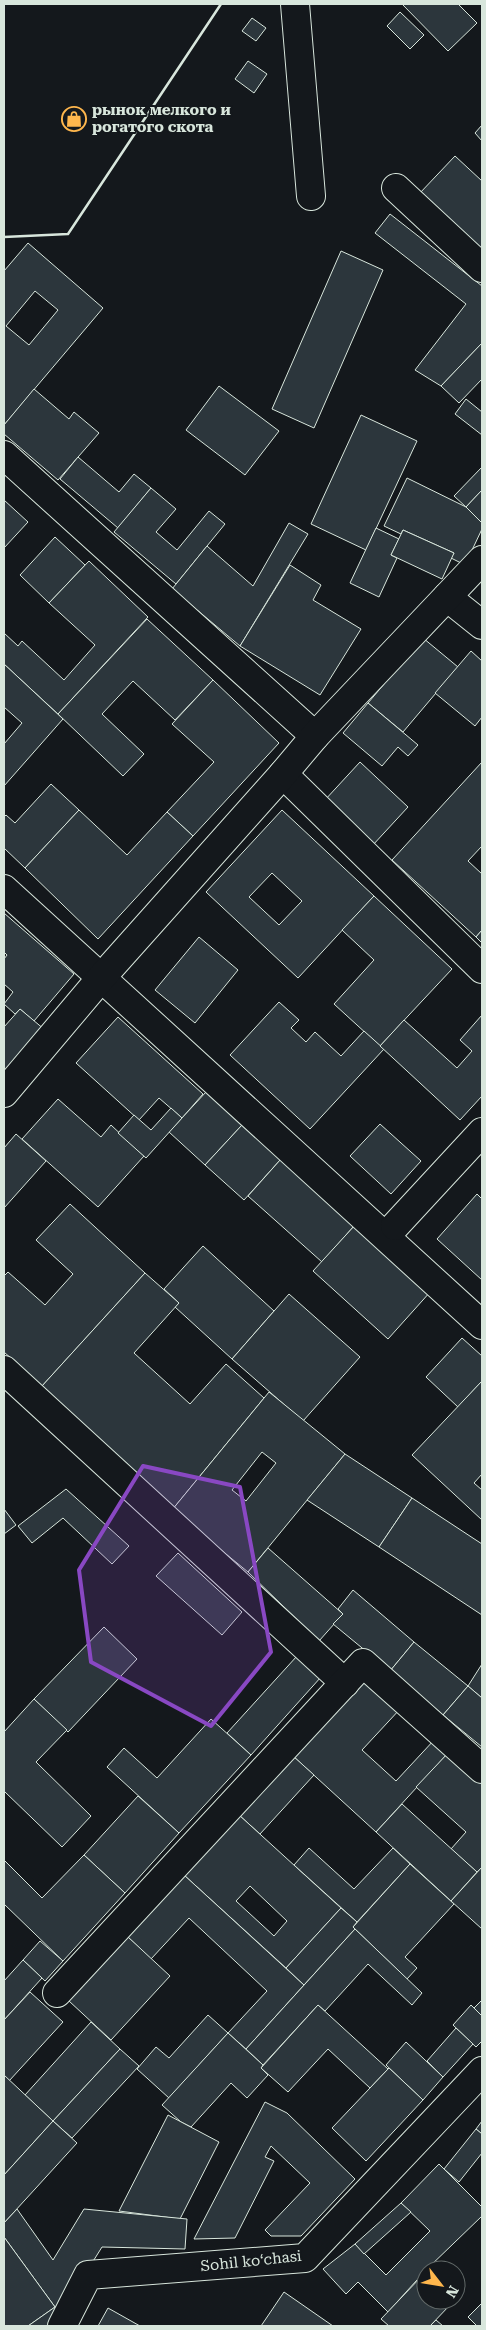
<svg xmlns="http://www.w3.org/2000/svg" width="486" height="2330" font-family="'Roboto Serif',serif">
<style>
.building{fill:#2c363c;stroke:#d8e6dc;fill-rule:evenodd}
.lines{fill:none;stroke-linecap:round;stroke-linejoin:round}
.minor-casing{stroke:#d8e6dc;stroke-width:30}
.minor{stroke:#14181c;stroke-width:28}
.wall{stroke:#d8e6dc;stroke-width:2.5}
.marked{fill:#8948c3;fill-opacity:0.2;stroke:#8948c3;stroke-width:4;stroke-linejoin:round}
.labels{text-anchor:middle;stroke-width:4;stroke-linejoin:round;paint-order:stroke}
.poi-label{font-size:15px;font-weight:bold;fill:#d8e6dc;stroke:#14181c;text-anchor:start}
.street-label{font-size:15px;fill:#d8e6dc;stroke:#14181c}
</style>
<rect width="100%" height="100%" fill="#14181c"/>
<g class="building">
<path d="M 402,4 L 458,4 L 477,23 L 448,51 Z"/>
<path d="M 400,12 L 424,35 L 410,49 L 387,26 Z"/>
<path d="M 252,18 L 266,28 L 256,41 L 242,31 Z"/>
<path d="M 248,61 L 267,74 L 254,93 L 235,79 Z"/>
<path d="M 482,125 L 482,141 L 475,133 Z"/>
<path d="M 455,156 L 482,181 L 482,254 L 419,194 Z"/>
<path d="M 390,214 L 482,286 L 482,343 L 441,386 L 415,370 L 466,304 L 375,233 Z"/>
<path d="M 28,243 L 103,308 L 4,425 L 4,271 ZM 35,291 L 58,310 L 29,345 L 6,326 Z"/>
<path d="M 341,251 L 383,270 L 314,428 L 272,409 Z"/>
<path d="M 482,343 L 482,379 L 459,403 L 441,386 Z"/>
<path d="M 219,386 L 279,431 L 245,475 L 186,430 Z"/>
<path d="M 34,389 L 69,419 L 74,412 L 99,433 L 58,480 L 4,434 L 4,425 Z"/>
<path d="M 466,399 L 482,412 L 482,435 L 455,414 Z"/>
<path d="M 361,415 L 417,441 L 366,550 L 311,524 Z"/>
<path d="M 78,457 L 119,492 L 134,474 L 151,488 L 118,528 L 60,479 Z"/>
<path d="M 482,467 L 482,490 L 466,507 L 454,496 Z"/>
<path d="M 407,478 L 466,507 L 482,523 L 482,529 L 465,565 L 451,558 L 454,553 L 403,530 L 401,534 L 384,526 Z"/>
<path d="M 151,488 L 176,509 L 156,532 L 177,550 L 209,511 L 225,524 L 176,584 L 114,532 Z"/>
<path d="M 482,490 L 482,523 L 466,507 Z"/>
<path d="M 4,500 L 28,522 L 4,548 Z"/>
<path d="M 289,523 L 308,534 L 240,646 L 172,589 L 207,546 L 253,586 Z"/>
<path d="M 376,528 L 399,539 L 391,555 L 397,558 L 379,597 L 350,583 Z"/>
<path d="M 403,530 L 454,553 L 442,579 L 391,555 Z"/>
<path d="M 55,537 L 85,565 L 49,603 L 20,575 Z"/>
<path d="M 89,561 L 148,617 L 58,714 L 4,664 L 4,633 L 18,646 L 22,641 L 64,680 L 95,645 L 49,603 Z"/>
<path d="M 290,565 L 321,585 L 313,600 L 361,629 L 320,695 L 240,646 Z"/>
<path d="M 147,619 L 213,680 L 175,720 L 133,681 L 102,714 L 144,754 L 123,776 L 58,714 Z"/>
<path d="M 423,638 L 458,667 L 403,732 L 368,703 Z"/>
<path d="M 471,651 L 482,661 L 482,717 L 475,726 L 435,693 Z"/>
<path d="M 4,664 L 63,719 L 4,786 L 4,744 L 22,723 L 4,707 Z"/>
<path d="M 213,680 L 279,743 L 193,836 L 167,812 L 214,762 L 172,724 Z"/>
<path d="M 368,703 L 418,745 L 408,756 L 398,747 L 382,766 L 343,733 Z"/>
<path d="M 360,762 L 408,807 L 372,846 L 324,801 Z"/>
<path d="M 482,762 L 482,846 L 468,861 L 482,874 L 482,930 L 476,937 L 392,860 Z"/>
<path d="M 51,784 L 79,810 L 25,868 L 4,848 L 4,817 L 6,815 L 15,823 Z"/>
<path d="M 79,810 L 127,855 L 167,812 L 193,836 L 98,939 L 25,868 Z"/>
<path d="M 282,810 L 374,896 L 298,978 L 206,892 ZM 272,873 L 302,901 L 279,925 L 249,897 Z"/>
<path d="M 374,896 L 452,969 L 380,1046 L 334,1004 L 374,960 L 342,930 Z"/>
<path d="M 4,913 L 74,974 L 34,1021 L 20,1009 L 15,1014 L 4,1004 L 13,992 L 4,984 L 4,959 L 7,955 L 4,952 Z"/>
<path d="M 482,930 L 482,943 L 476,937 Z"/>
<path d="M 199,937 L 238,970 L 195,1023 L 155,990 Z"/>
<path d="M 279,1002 L 299,1020 L 291,1028 L 306,1042 L 315,1032 L 341,1056 L 364,1031 L 384,1049 L 310,1129 L 230,1055 Z"/>
<path d="M 20,1009 L 45,1030 L 4,1077 L 4,1027 Z"/>
<path d="M 482,1015 L 482,1096 L 460,1120 L 380,1046 L 404,1020 L 457,1068 L 472,1051 L 460,1040 Z"/>
<path d="M 118,1017 L 203,1094 L 182,1118 L 159,1098 L 139,1120 L 76,1063 Z"/>
<path d="M 206,1092 L 242,1125 L 205,1165 L 169,1132 Z"/>
<path d="M 58,1099 L 101,1137 L 111,1125 L 144,1156 L 98,1207 L 22,1139 Z"/>
<path d="M 171,1108 L 182,1118 L 146,1158 L 118,1133 L 134,1115 L 151,1130 Z"/>
<path d="M 380,1124 L 421,1161 L 391,1194 L 350,1156 Z"/>
<path d="M 242,1125 L 281,1159 L 244,1200 L 205,1165 Z"/>
<path d="M 16,1134 L 46,1161 L 4,1208 L 4,1148 Z"/>
<path d="M 281,1159 L 354,1226 L 322,1262 L 248,1196 Z"/>
<path d="M 477,1194 L 482,1199 L 482,1280 L 437,1239 Z"/>
<path d="M 70,1204 L 145,1273 L 42,1386 L 4,1352 L 4,1276 L 8,1272 L 45,1305 L 73,1274 L 36,1240 Z"/>
<path d="M 356,1224 L 431,1291 L 388,1339 L 313,1271 Z"/>
<path d="M 203,1246 L 274,1311 L 232,1359 L 175,1307 L 179,1303 L 164,1289 Z"/>
<path d="M 145,1273 L 179,1303 L 134,1353 L 190,1404 L 226,1364 L 264,1398 L 172,1510 L 42,1386 Z"/>
<path d="M 289,1294 L 360,1357 L 303,1421 L 232,1359 Z"/>
<path d="M 462,1338 L 482,1356 L 482,1381 L 458,1407 L 426,1377 Z"/>
<path d="M 482,1381 L 482,1474 L 474,1483 L 482,1490 L 482,1520 L 412,1455 Z"/>
<path d="M 269,1392 L 345,1454 L 248,1572 L 172,1510 ZM 262,1452 L 276,1463 L 246,1501 L 232,1490 Z"/>
<path d="M 345,1454 L 412,1498 L 379,1547 L 307,1500 Z"/>
<path d="M 66,1489 L 129,1546 L 112,1564 L 63,1518 L 32,1543 L 18,1526 Z"/>
<path d="M 412,1498 L 482,1544 L 482,1615 L 379,1547 Z"/>
<path d="M 4,1509 L 16,1525 L 4,1534 Z"/>
<path d="M 268,1548 L 343,1614 L 319,1641 L 248,1572 Z"/>
<path d="M 178,1553 L 242,1612 L 222,1635 L 156,1576 Z"/>
<path d="M 353,1590 L 414,1642 L 390,1671 L 333,1624 L 343,1614 L 338,1609 Z"/>
<path d="M 104,1627 L 137,1659 L 68,1732 L 34,1699 Z"/>
<path d="M 414,1642 L 468,1686 L 443,1715 L 390,1671 Z"/>
<path d="M 297,1656 L 321,1677 L 251,1755 L 227,1733 Z"/>
<path d="M 482,1664 L 482,1698 L 468,1686 Z"/>
<path d="M 366,1676 L 401,1708 L 362,1750 L 396,1781 L 435,1739 L 449,1752 L 376,1832 L 293,1756 Z"/>
<path d="M 468,1686 L 482,1698 L 482,1747 L 443,1715 Z"/>
<path d="M 34,1699 L 67,1730 L 36,1762 L 91,1816 L 62,1847 L 4,1791 L 4,1732 Z"/>
<path d="M 211,1719 L 251,1755 L 179,1833 L 107,1767 L 124,1748 L 157,1778 Z"/>
<path d="M 449,1752 L 482,1782 L 482,1867 L 477,1872 L 451,1849 L 466,1832 L 416,1787 Z"/>
<path d="M 293,1756 L 314,1775 L 260,1834 L 239,1815 Z"/>
<path d="M 138,1796 L 179,1833 L 125,1893 L 84,1855 Z"/>
<path d="M 402,1804 L 477,1872 L 451,1901 L 376,1832 Z"/>
<path d="M 239,1815 L 341,1908 L 286,1968 L 184,1875 ZM 250,1886 L 287,1921 L 274,1936 L 236,1901 Z"/>
<path d="M 309,1848 L 354,1889 L 393,1848 L 410,1864 L 357,1922 L 294,1865 Z"/>
<path d="M 84,1855 L 125,1893 L 63,1961 L 4,1904 L 4,1860 L 42,1898 Z"/>
<path d="M 410,1864 L 454,1904 L 405,1957 L 417,1968 L 407,1979 L 353,1927 Z"/>
<path d="M 482,1867 L 482,1929 L 451,1901 Z"/>
<path d="M 184,1875 L 304,1985 L 246,2049 L 228,2033 L 267,1991 L 189,1918 L 151,1959 L 128,1937 Z"/>
<path d="M 341,1908 L 357,1922 L 353,1927 L 355,1929 L 304,1985 L 286,1968 Z"/>
<path d="M 355,1929 L 422,1993 L 412,2005 L 368,1964 L 325,2011 L 318,2005 L 263,2065 L 246,2049 Z"/>
<path d="M 128,1937 L 170,1976 L 111,2040 L 69,2001 Z"/>
<path d="M 40,1941 L 63,1961 L 45,1981 L 23,1960 Z"/>
<path d="M 23,1960 L 42,1978 L 4,2020 L 4,1981 Z"/>
<path d="M 30,1992 L 63,2022 L 9,2081 L 4,2075 L 4,2020 Z"/>
<path d="M 482,2000 L 482,2016 L 474,2008 Z"/>
<path d="M 318,2005 L 388,2069 L 370,2088 L 328,2049 L 288,2092 L 261,2068 Z"/>
<path d="M 471,2005 L 482,2016 L 482,2041 L 476,2047 L 453,2025 Z"/>
<path d="M 208,2015 L 228,2033 L 169,2098 L 137,2069 L 156,2047 L 169,2058 Z"/>
<path d="M 91,2022 L 120,2049 L 53,2121 L 25,2095 Z"/>
<path d="M 456,2028 L 473,2044 L 443,2077 L 427,2061 Z"/>
<path d="M 228,2033 L 263,2065 L 261,2068 L 268,2075 L 247,2098 L 231,2083 L 191,2127 L 181,2122 L 162,2105 Z"/>
<path d="M 406,2042 L 443,2077 L 423,2100 L 386,2065 Z"/>
<path d="M 120,2049 L 139,2066 L 72,2138 L 53,2121 Z"/>
<path d="M 389,2068 L 423,2100 L 366,2161 L 332,2128 Z"/>
<path d="M 4,2075 L 53,2121 L 4,2175 Z"/>
<path d="M 265,2102 L 287,2113 L 355,2179 L 301,2236 L 271,2236 L 265,2230 L 310,2183 L 271,2146 L 265,2157 L 274,2161 L 235,2238 L 194,2239 Z"/>
<path d="M 168,2115 L 219,2142 L 180,2219 L 119,2211 Z"/>
<path d="M 53,2121 L 77,2143 L 4,2223 L 4,2175 Z"/>
<path d="M 482,2121 L 482,2134 L 476,2129 Z"/>
<path d="M 476,2129 L 482,2134 L 482,2153 L 459,2182 L 444,2169 Z"/>
<path d="M 439,2164 L 482,2207 L 482,2216 L 426,2270 L 388,2312 L 358,2282 L 346,2294 L 323,2269 L 355,2244 L 386,2275 L 430,2231 L 401,2203 Z"/>
<path d="M 401,2203 L 411,2212 L 364,2254 L 355,2244 Z"/>
<path d="M 17,2209 L 53,2260 L 84,2209 L 187,2219 L 185,2249 L 102,2247 L 62,2311 L 55,2307 L 4,2237 L 4,2223 Z"/>
<path d="M 4,2237 L 55,2307 L 28,2326 L 4,2326 Z"/>
<path d="M 421,2277 L 426,2282 L 426,2300 L 445,2300 L 450,2305 L 430,2326 L 389,2326 L 381,2319 Z"/>
<path d="M 284,2292 L 333,2326 L 261,2326 Z"/>
<path d="M 482,2303 L 482,2326 L 477,2326 L 468,2317 Z"/>
<path d="M 55,2307 L 62,2311 L 54,2326 L 28,2326 Z"/>
<path d="M 108,2308 L 140,2326 L 98,2326 Z"/>
<path d="M 436,2320 L 443,2326 L 430,2326 Z"/>
</g>
<g class="lines">
<defs>
<g id="minor">
<path d="M 295,4 L 311,196"/>
<path d="M 396,188 L 482,268"/>
<path d="M 4,455 L 315,736"/>
<path d="M 447,597 L 482,625"/>
<path d="M 283,774 L 482,969"/>
<path d="M 4,889 L 482,1325"/>
<path d="M 4,1093 L 101,978 L 283,774 L 315,736 L 482,560"/>
<path d="M 395,1226 L 482,1132"/>
<path d="M 4,1370 L 345,1683"/>
<path d="M 57,1993 L 363,1663 L 482,1769"/>
<path d="M 62,2326 L 88,2275 L 305,2258 L 482,2071"/>
</g>
</defs>
<use href="#minor" class="minor-casing"/>
<use href="#minor" class="minor"/>
<path class="wall" d="M 4,237 L 68,234 L 221,4"/>
</g>
<path class="marked" d="M 143,1466 L 240,1487 L 271,1652 L 211,1726 L 91,1662 L 79,1570 Z"/>
<defs>
<symbol id="shop-ring" viewBox="-11 -11 22 22"><circle r="9.5" fill="#14181c" stroke="#ffb74d" stroke-width="1.5"/><path d="M-5-2.5h2.3a2.7 3.5 0 0 1 5.4 0H5L5.5 6h-11ZM-1.5-2.5h3a1.5 2.3 0 0 0-3 0Z" fill="#ffb74d"/></symbol>
</defs>
<g fill-rule="evenodd">
<use href="#shop-ring" x="60" y="105" width="28" height="28"/>
</g>
<g class="labels">
<g class="poi-label">
<text x="92" y="115">рынок мелкого и<tspan x="92" dy="17">рогатого скота</tspan></text>
</g>
<g class="street-label">
<text transform="translate(251 2261) rotate(-6)" y="5">Sohil koʻchasi</text>
</g>
</g>
<rect width="486" height="2330" fill="none" stroke="#d8e6dc" stroke-width="10"/>
<g transform="translate(441 2285) rotate(121)"><circle r="24" fill="#14181c" stroke="#626a69"/>
<path d="M0-4L9 19L0 12L-9 19Z" fill="#ffb74d"/>
<text y="-8" font-size="14" font-weight="bold" text-anchor="middle" fill="#d8e6dc">N</text>
</g>
</svg>
